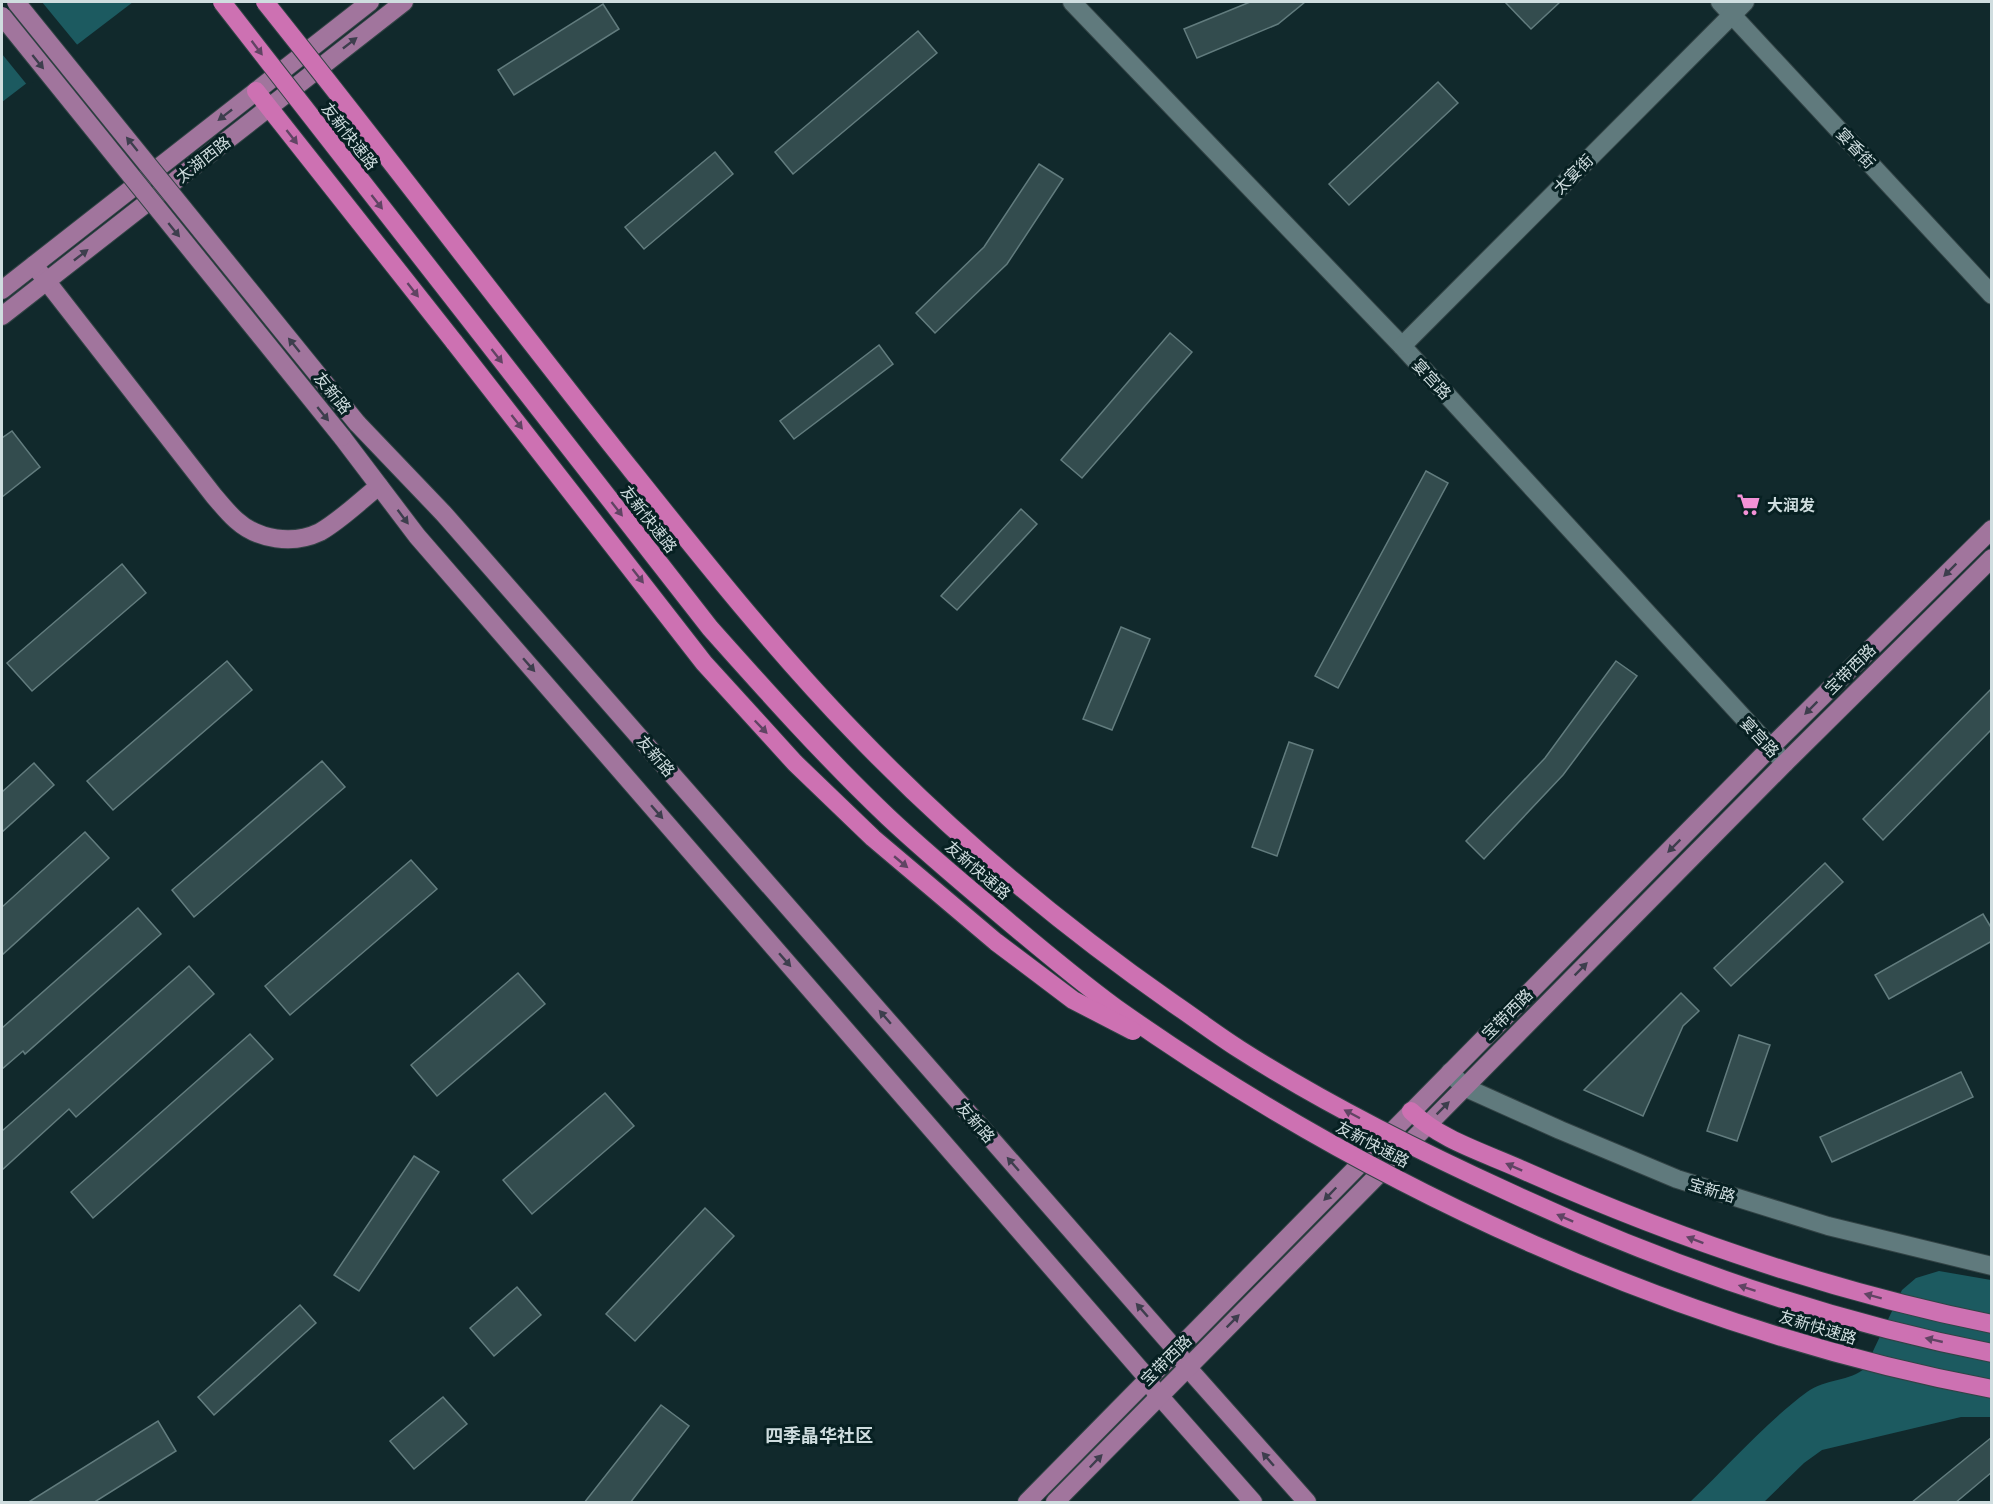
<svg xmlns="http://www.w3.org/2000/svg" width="1993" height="1504" font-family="Lato,'Noto Sans SC',sans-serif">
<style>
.water{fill:#1c5a60}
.pier{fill:#11292c}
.building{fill:#334c4e;stroke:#627c7e;stroke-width:1.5}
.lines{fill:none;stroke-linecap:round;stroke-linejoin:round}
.minor-casing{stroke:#324345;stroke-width:20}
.major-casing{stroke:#324345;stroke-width:20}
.highway-casing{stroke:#324345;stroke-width:20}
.minor{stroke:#607a7d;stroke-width:18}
.major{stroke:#a1759d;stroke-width:18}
.highway{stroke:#cd71b2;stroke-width:18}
.major-bridge-casing{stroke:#324345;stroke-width:20;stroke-linecap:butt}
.highway-bridge-casing{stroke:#324345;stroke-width:20;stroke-linecap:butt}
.major-bridge{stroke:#a1759d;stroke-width:18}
.highway-bridge{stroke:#cd71b2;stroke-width:18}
.oneway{fill:#3d3e4d}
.oneway2{fill:#604463}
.labels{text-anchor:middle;stroke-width:6;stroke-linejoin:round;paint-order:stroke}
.street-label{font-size:16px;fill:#cfdddf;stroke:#072022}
.poi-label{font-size:16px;font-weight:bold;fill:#cfdddf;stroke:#072022;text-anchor:start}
.neighbourhood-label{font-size:18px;font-weight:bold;fill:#cfdddf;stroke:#072022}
</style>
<rect width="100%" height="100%" fill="#11292c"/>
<g class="water">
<path d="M 2,2 L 133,2 L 2,102 Z"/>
<path d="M 1939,1271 L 1991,1280 L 1991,1417 L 1961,1417 L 1822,1450 L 1804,1463 L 1764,1502 L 1690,1502 C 1727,1467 1765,1423 1807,1392 C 1825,1379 1851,1381 1865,1368 L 1902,1290 L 1916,1278 Z"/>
</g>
<path class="pier" d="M 2,2 L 42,2 L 79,47 L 28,86 L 2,54 Z"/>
<g class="building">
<path d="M 1250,2 L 1305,2 L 1278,24 L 1197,58 L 1184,29 Z"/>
<path d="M 1505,2 L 1560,2 L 1531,29 Z"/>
<path d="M 603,4 L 619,29 L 514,95 L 498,70 Z"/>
<path d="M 918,31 L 937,53 L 793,174 L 775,152 Z"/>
<path d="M 1438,82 L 1458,103 L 1349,205 L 1329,184 Z"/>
<path d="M 715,152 L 733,174 L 644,249 L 625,227 Z"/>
<path d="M 1039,164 L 1063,179 L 1007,264 L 935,333 L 916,313 L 984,247 Z"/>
<path d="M 1170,333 L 1192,352 L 1082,478 L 1061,460 Z"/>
<path d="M 879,345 L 893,364 L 794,439 L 780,421 Z"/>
<path d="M 12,431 L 40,467 L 2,497 L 2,438 Z"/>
<path d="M 1426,471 L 1448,483 L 1338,688 L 1315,676 Z"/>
<path d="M 1021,509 L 1037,524 L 957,610 L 941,596 Z"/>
<path d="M 122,564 L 146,593 L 32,691 L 7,663 Z"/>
<path d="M 1121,627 L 1150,639 L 1112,730 L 1083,719 Z"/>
<path d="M 227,661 L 252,690 L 113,810 L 87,781 Z"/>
<path d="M 1616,661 L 1637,676 L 1563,775 L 1484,859 L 1466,841 L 1545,758 Z"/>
<path d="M 1992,688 L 1992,729 L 1883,840 L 1863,819 Z"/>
<path d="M 1289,742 L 1313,750 L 1277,856 L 1252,847 Z"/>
<path d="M 322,761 L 345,787 L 194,917 L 172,890 Z"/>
<path d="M 34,763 L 54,785 L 2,832 L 2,792 Z"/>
<path d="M 85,832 L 109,858 L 2,955 L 2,907 Z"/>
<path d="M 411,860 L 437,889 L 290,1015 L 265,986 Z"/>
<path d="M 1825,863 L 1843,882 L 1731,986 L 1714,968 Z"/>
<path d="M 138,908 L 161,934 L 25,1054 L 23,1051 L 2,1069 L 2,1028 Z"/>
<path d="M 1983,914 L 1992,929 L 1992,941 L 1889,999 L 1875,975 Z"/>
<path d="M 189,966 L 214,994 L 76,1117 L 69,1109 L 2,1170 L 2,1131 Z"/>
<path d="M 518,973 L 545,1004 L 437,1096 L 411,1065 Z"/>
<path d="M 1681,993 L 1699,1011 L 1683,1026 L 1643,1116 L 1584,1090 Z"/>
<path d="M 250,1034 L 273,1059 L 93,1218 L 71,1192 Z"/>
<path d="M 1739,1035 L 1770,1045 L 1737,1141 L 1707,1131 Z"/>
<path d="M 1961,1072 L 1973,1097 L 1832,1162 L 1820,1137 Z"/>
<path d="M 605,1093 L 634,1126 L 532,1214 L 503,1180 Z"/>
<path d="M 414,1156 L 439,1172 L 359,1291 L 334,1275 Z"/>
<path d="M 705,1208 L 734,1236 L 635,1341 L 606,1314 Z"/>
<path d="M 517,1287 L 541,1315 L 494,1356 L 470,1328 Z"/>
<path d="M 300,1305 L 316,1323 L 214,1415 L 198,1397 Z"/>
<path d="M 443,1397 L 467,1424 L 414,1469 L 390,1441 Z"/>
<path d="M 661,1405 L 689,1426 L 630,1503 L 584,1503 Z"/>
<path d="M 158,1421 L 176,1451 L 93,1503 L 27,1503 Z"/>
<path d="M 1992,1437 L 1992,1472 L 1955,1503 L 1911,1503 Z"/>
</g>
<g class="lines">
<defs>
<g id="minor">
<path d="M 1072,2 L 1402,346 L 1785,763"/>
<path d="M 1720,2 L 1992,295"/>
<path d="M 1402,346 L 1745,2"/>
<path d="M 1450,1072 L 1464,1087 L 1560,1130 L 1677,1179 L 1828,1226 L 1992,1266"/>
</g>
<g id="major">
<path d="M 34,265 L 214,496 C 221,504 228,513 236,520 C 258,540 293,545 320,532 C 341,520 360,501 379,486"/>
<path d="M 2,290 L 370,2"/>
<path d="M 2,316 L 404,2"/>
<path d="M 357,423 L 444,514 L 1176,1350 L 1187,1367 L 1307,1502"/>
<path d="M 342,437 L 417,536 L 1144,1374 L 1155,1391 L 1253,1502"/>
<path d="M 1027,1502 L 1770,748 L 1992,529"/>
<path d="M 1055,1502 L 1785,763 L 1992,558"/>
</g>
<g id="highway">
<path d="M 256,91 L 455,343"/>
<path d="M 1411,1111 C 1439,1139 1482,1152 1518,1168 C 1670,1236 1828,1291 1992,1324"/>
</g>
</defs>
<use href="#minor" class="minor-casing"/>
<use href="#major" class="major-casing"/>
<use href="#highway" class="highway-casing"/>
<use href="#minor" class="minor"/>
<use href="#major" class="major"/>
<use href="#highway" class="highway"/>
<defs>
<g id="major-bridge">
<path d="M 16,2 L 357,423"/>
<path d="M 2,16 L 342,437"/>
</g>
<g id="highway-bridge">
<path d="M 222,2 L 710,628 C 767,692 825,757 888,817 C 923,850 960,881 997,912 C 1036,945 1075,978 1116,1008 C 1372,1189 1683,1331 1992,1389"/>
<path d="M 265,2 C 385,152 501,306 621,457 C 696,551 771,646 855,733 C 952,834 1059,924 1174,1004 C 1196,1019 1217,1035 1239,1049 C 1325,1104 1417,1150 1509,1192 C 1664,1264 1824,1320 1992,1353"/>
<path d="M 455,343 L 704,663 L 795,763 L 873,838 L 996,942 L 1073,1000 L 1133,1031"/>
</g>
</defs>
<use href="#major-bridge" class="major-bridge-casing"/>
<use href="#highway-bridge" class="highway-bridge-casing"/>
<use href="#major-bridge" class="major-bridge"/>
<use href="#highway-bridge" class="highway-bridge"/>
</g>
<defs><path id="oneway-solid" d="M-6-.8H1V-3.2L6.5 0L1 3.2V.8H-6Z" transform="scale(1.5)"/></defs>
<g class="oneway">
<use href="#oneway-solid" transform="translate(350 43) rotate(-38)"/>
<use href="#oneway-solid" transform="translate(38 62) rotate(51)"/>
<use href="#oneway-solid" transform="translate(225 115) rotate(142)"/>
<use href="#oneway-solid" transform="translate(132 144) rotate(-129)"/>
<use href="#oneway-solid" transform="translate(174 230) rotate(51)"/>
<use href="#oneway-solid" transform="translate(81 255) rotate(-38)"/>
<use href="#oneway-solid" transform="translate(294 345) rotate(-129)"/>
<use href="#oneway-solid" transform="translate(323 414) rotate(51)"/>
<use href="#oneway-solid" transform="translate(403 517) rotate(53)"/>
<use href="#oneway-solid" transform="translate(1950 570) rotate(135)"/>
<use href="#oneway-solid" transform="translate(529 665) rotate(49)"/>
<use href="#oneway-solid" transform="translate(1811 708) rotate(135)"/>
<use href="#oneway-solid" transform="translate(657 812) rotate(49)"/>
<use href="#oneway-solid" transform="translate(1674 846) rotate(135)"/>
<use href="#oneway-solid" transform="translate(785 960) rotate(49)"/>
<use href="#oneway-solid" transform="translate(1581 969) rotate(-45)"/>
<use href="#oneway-solid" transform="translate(885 1017) rotate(-131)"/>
<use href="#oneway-solid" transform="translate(1443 1108) rotate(-45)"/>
<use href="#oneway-solid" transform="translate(1013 1164) rotate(-131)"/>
<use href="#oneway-solid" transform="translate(1330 1194) rotate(134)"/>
<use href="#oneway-solid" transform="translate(1142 1310) rotate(-131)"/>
<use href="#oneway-solid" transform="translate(1233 1321) rotate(-45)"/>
<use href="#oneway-solid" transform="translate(1268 1459) rotate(-131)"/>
<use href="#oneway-solid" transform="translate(1096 1461) rotate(-46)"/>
</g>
<g class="oneway2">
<use href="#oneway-solid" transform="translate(257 48) rotate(53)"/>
<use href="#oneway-solid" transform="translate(292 137) rotate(52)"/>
<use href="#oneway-solid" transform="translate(377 202) rotate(52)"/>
<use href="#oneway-solid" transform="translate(413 290) rotate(52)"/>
<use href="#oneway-solid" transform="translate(497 356) rotate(52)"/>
<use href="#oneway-solid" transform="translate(517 422) rotate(52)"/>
<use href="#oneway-solid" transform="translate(617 509) rotate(52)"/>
<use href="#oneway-solid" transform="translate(638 576) rotate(52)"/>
<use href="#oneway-solid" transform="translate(761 727) rotate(46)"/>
<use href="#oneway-solid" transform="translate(901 862) rotate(40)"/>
<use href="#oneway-solid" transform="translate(1352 1114) rotate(-152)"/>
<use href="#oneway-solid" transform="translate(1514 1167) rotate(-156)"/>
<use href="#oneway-solid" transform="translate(1565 1218) rotate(-156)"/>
<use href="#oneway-solid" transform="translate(1695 1240) rotate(-159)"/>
<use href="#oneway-solid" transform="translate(1747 1288) rotate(-162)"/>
<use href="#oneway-solid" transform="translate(1873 1296) rotate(-165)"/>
<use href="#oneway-solid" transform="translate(1934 1340) rotate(-167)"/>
</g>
<defs>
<symbol id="supermarket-bare" viewBox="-9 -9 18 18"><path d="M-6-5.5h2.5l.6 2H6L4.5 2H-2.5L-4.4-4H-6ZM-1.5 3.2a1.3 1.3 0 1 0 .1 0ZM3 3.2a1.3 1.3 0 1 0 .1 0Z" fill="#f391d6" stroke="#072022" stroke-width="2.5" paint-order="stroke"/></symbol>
</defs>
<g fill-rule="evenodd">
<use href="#supermarket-bare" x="1732" y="488" width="33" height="33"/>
</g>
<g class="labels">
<g class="street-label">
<text transform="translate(350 136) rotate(52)" y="6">友新快速路</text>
<text transform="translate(1856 148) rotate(47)" y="6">宴香街</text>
<text transform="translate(203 159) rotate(-38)" y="6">太湖西路</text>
<text transform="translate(1573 174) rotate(-45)" y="6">太宴街</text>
<text transform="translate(1432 379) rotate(47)" y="6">宴宫路</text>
<text transform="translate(333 393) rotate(51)" y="6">友新路</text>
<text transform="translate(649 519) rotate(52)" y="6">友新快速路</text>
<text transform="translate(1850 669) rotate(-45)" y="6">宝带西路</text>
<text transform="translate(1760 737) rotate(47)" y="6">宴宫路</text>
<text transform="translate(656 756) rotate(49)" y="6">友新路</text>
<text transform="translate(978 870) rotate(41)" y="6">友新快速路</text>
<text transform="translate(1507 1014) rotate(-45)" y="6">宝带西路</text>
<text transform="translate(976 1122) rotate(49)" y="6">友新路</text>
<text transform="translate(1373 1144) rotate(28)" y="6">友新快速路</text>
<text transform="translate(1712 1190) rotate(17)" y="6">宝新路</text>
<text transform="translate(1818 1327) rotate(17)" y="6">友新快速路</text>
<text transform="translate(1166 1360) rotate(-45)" y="6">宝带西路</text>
</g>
<g class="poi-label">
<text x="1767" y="511">大润发</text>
</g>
<g class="neighbourhood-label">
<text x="819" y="1442">四季晶华社区</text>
</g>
</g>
<rect width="1993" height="1504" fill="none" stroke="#cfdddf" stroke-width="6"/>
</svg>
